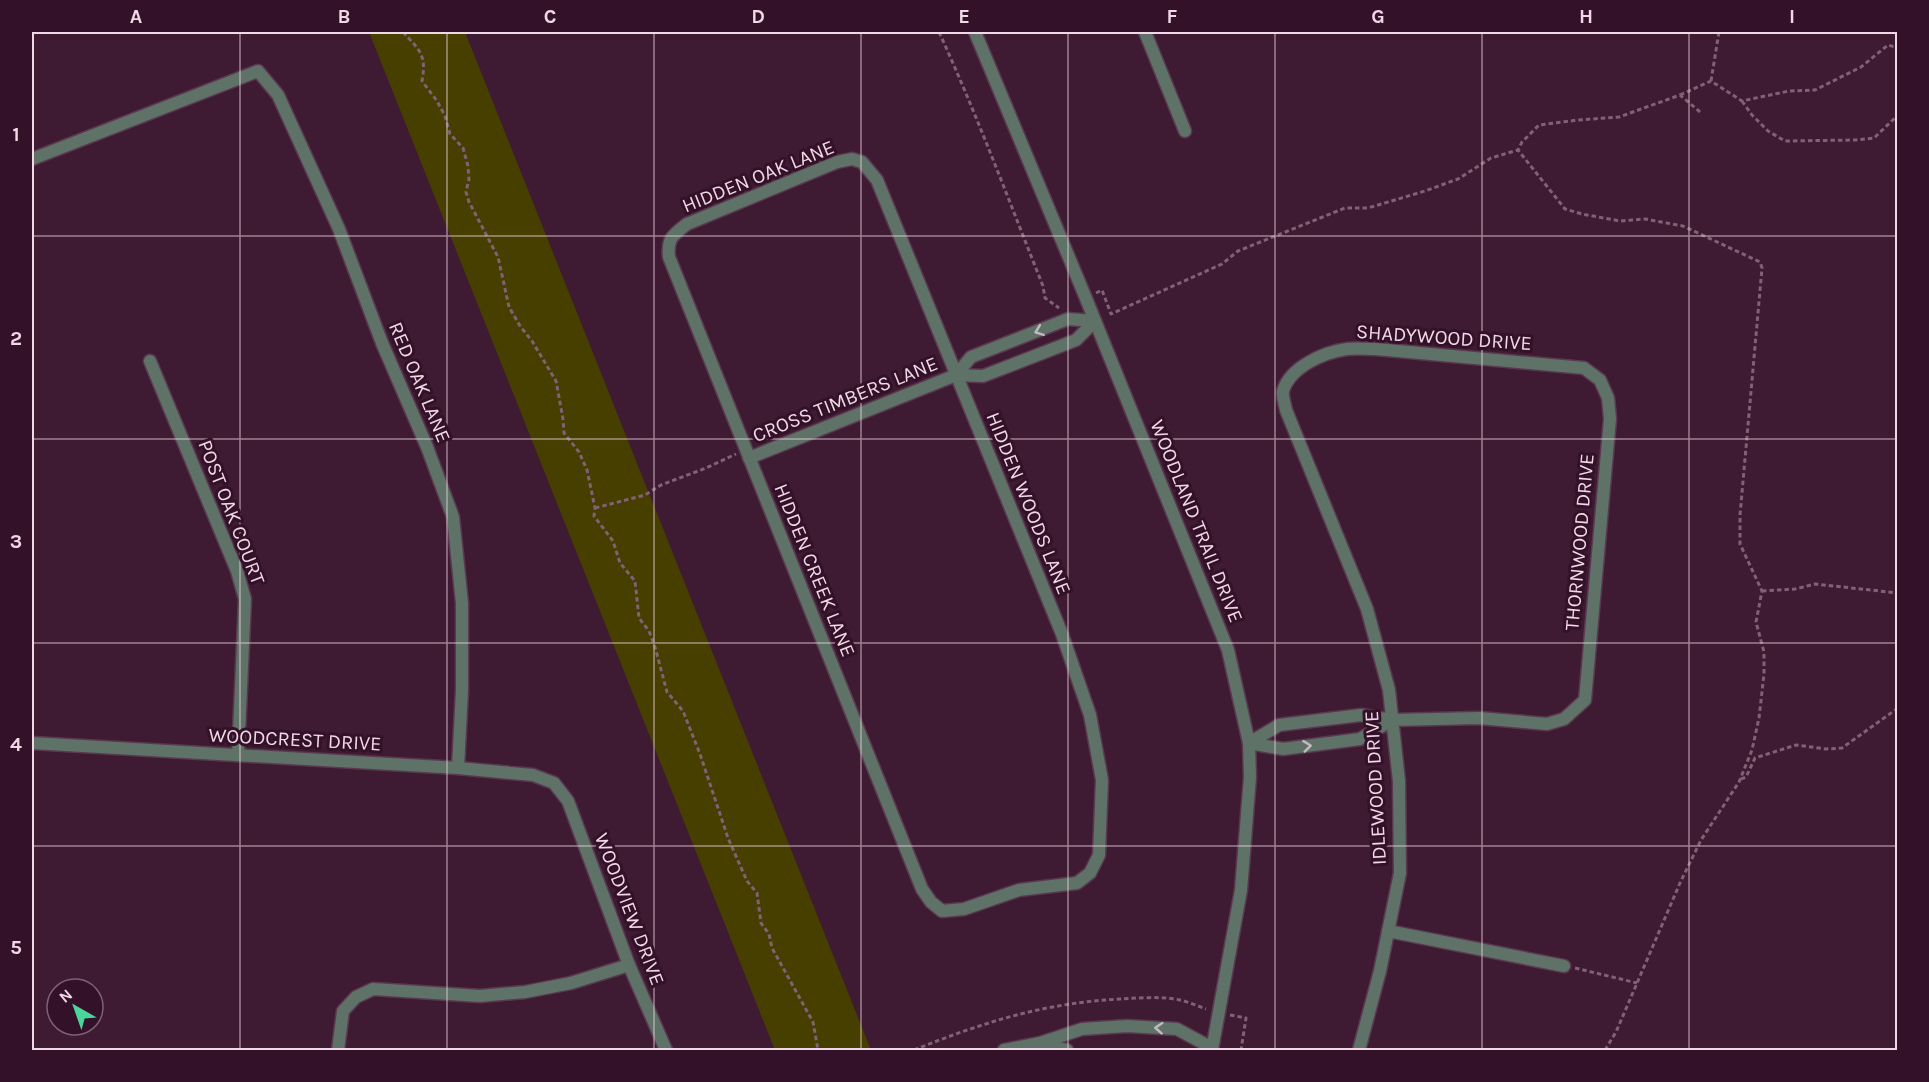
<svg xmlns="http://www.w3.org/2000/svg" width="1929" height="1082" font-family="Karla,sans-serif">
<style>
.green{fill:#463f00}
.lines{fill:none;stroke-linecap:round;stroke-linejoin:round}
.street-casing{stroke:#5a394f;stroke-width:15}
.path{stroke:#806175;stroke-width:3;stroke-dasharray:4.5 3;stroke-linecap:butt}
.street{stroke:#5e7267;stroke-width:12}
.oneway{stroke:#c4b9c0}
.grid{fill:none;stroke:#f0d8e6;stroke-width:1.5;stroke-opacity:0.55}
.labels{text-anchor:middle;stroke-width:6;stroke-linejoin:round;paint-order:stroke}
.street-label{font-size:20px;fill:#f0d8e6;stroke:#331128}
.neatline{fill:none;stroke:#f0d8e6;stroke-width:2}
.grid-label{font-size:20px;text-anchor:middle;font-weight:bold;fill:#f0d8e6}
</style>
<rect width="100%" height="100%" fill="#3e1b32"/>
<path class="green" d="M 369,32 L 465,32 L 871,1050 L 775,1050 Z"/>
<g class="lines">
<defs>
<g id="street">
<path d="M 975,32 L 1085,296 L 1228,650 L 1249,743 L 1250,777 L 1241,890 L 1212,1050"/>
<path d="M 1145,32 L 1185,131"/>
<path d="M 32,159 L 258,71 L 278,95 L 339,229 L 382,343 L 427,447 L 453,517 L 462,603 L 462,690 L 458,768"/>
<path d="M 852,159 L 862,162 L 877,180 L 1062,634 L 1090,715 L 1102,780 L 1099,855 L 1090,873 L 1077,883 L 1019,890 L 964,909 L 942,911 L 931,902 L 922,889 L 669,257 C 667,238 673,235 687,224 L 837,162 Z"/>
<path d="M 150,361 L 237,571 L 245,599 L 238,755"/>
<path d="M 956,375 L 971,357 L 1068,319 L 1095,321"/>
<path d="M 749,458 L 956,375 L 983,376 L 1076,340 L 1095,321"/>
<path d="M 32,743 L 458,768 L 533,775 L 554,783 L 568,801 L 629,965 L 666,1050"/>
<path d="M 1249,743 L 1279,725 L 1361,715 L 1392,720 L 1479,718 L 1547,724 L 1564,719 L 1585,700 L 1610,419 L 1608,398 L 1600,380 L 1584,368 L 1376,349 C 1366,349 1356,348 1347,349 C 1324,352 1290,367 1283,391 C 1282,397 1285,404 1286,410 L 1367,609 L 1389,690 L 1399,781 L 1400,873 L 1380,971 L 1359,1050"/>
<path d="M 1249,743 L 1283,749 L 1360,739 L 1392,720"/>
<path d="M 1388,931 L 1564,966"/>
<path d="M 1040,1043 L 1067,1050"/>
<path d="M 338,1050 L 343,1011 L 356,997 L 373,989 L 480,996 L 525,992 L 571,983 L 629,965"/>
<path d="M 1004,1050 L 1040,1043 L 1082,1029 L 1127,1026 L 1177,1029 L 1212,1048"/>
</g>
</defs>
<use href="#street" class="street-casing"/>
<g class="path">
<path d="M 403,32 C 419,50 427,54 422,81 L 437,101 L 445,116 L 450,134 L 463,148 L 468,166 L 469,179 L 466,192 L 469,202 L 498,257 L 509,307 L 520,326 L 532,341 L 556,381 L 563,419 L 564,433 L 579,452 L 587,470 L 595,508 L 594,516 L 613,541 L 620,563 L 635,581 L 639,618 L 649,631 L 655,647 L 667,692 L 683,711 L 700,754 L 728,838 L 747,881 L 757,893 L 761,923 L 769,934 L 772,948 L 813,1022 L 818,1050"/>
<path d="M 939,32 C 977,115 1009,201 1043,286 L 1045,298 L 1059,308"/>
<path d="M 1711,81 L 1719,32"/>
<path d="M 1680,95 L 1711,81 L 1742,101 L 1789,91 L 1815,90 L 1861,67 L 1888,45 L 1898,48"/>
<path d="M 1742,101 L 1752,115 L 1768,131 L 1785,141 L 1855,140 L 1874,138 L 1898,115"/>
<path d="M 1096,293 L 1102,290 L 1111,314 L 1222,264 L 1238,251 L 1345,208 L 1368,208 L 1425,191 L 1458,179 L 1491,158 L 1518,150"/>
<path d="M 595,508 L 645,495 L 661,485 L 706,468 L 736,454"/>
<path d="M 1762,591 L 1795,589 L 1815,584 L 1898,593"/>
<path d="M 1741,779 L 1746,777 L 1755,758 L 1796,745 L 1826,749 L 1842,748 L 1898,708"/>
<path d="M 1575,968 L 1637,983"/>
<path d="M 1230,1015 L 1246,1018 L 1241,1050"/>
<path d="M 914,1050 C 984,1022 1044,1003 1120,999 C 1139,998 1161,996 1180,1000 C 1189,1002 1198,1006 1206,1009"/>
<path d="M 1605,1050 L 1616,1032 L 1680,883 L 1701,840 L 1739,782 L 1752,750 L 1759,718 L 1764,674 L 1764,652 L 1756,622 L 1762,591 L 1740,544 L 1740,515 L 1762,268 L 1760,262 L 1683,226 L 1645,219 L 1620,221 L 1582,214 L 1565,209 L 1518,150 L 1522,142 L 1539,125 L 1578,120 L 1619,117 L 1680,95 L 1700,112"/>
</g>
<use href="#street" class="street"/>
</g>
<defs><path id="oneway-chevron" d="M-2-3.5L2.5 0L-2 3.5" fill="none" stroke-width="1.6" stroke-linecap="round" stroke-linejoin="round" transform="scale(1.5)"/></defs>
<g class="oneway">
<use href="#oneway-chevron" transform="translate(1039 331) rotate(159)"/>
<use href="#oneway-chevron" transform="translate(1307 746) rotate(-7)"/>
<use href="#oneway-chevron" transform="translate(1159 1028) rotate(-176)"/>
</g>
<path class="grid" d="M 240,32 L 240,1050M 447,32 L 447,1050M 654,32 L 654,1050M 861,32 L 861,1050M 1068,32 L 1068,1050M 1275,32 L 1275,1050M 1482,32 L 1482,1050M 1689,32 L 1689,1050M 32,236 L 1898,236M 32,439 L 1898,439M 32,643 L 1898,643M 32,846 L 1898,846"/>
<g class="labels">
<g class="street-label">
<text transform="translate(758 176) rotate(-22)" y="7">HIDDEN OAK LANE</text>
<text transform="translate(1444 337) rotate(4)" y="7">SHADYWOOD DRIVE</text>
<text transform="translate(420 382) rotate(67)" y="7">RED OAK LANE</text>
<text transform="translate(845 399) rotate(-22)" y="7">CROSS TIMBERS LANE</text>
<text transform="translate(1029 503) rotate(68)" y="7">HIDDEN WOODS LANE</text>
<text transform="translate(232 512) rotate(69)" y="7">POST OAK COURT</text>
<text transform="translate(1197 521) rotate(68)" y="7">WOODLAND TRAIL DRIVE</text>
<text transform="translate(1579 542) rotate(-85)" y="7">THORNWOOD DRIVE</text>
<text transform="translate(815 570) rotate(68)" y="7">HIDDEN CREEK LANE</text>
<text transform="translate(295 739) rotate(3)" y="7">WOODCREST DRIVE</text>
<text transform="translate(1375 788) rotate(-93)" y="7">IDLEWOOD DRIVE</text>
<text transform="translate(630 909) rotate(69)" y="7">WOODVIEW DRIVE</text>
</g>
</g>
<rect width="1929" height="1082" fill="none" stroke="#331128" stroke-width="66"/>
<g transform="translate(75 1007) rotate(320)"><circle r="28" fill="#331128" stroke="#7f6174" stroke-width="1.5"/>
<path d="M0-4.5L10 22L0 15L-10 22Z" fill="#4cd49b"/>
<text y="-9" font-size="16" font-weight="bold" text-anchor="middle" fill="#f0d8e6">N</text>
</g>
<rect x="33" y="33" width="1863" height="1016" class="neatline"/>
<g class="grid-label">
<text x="136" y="23">A</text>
<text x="344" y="23">B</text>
<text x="550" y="23">C</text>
<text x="758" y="23">D</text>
<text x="964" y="23">E</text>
<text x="1172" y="23">F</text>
<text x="1378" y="23">G</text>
<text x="1586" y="23">H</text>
<text x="1792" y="23">I</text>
<text x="16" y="141">1</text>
<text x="16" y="345">2</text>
<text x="16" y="548">3</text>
<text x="16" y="751">4</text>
<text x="16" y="954">5</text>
</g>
</svg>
